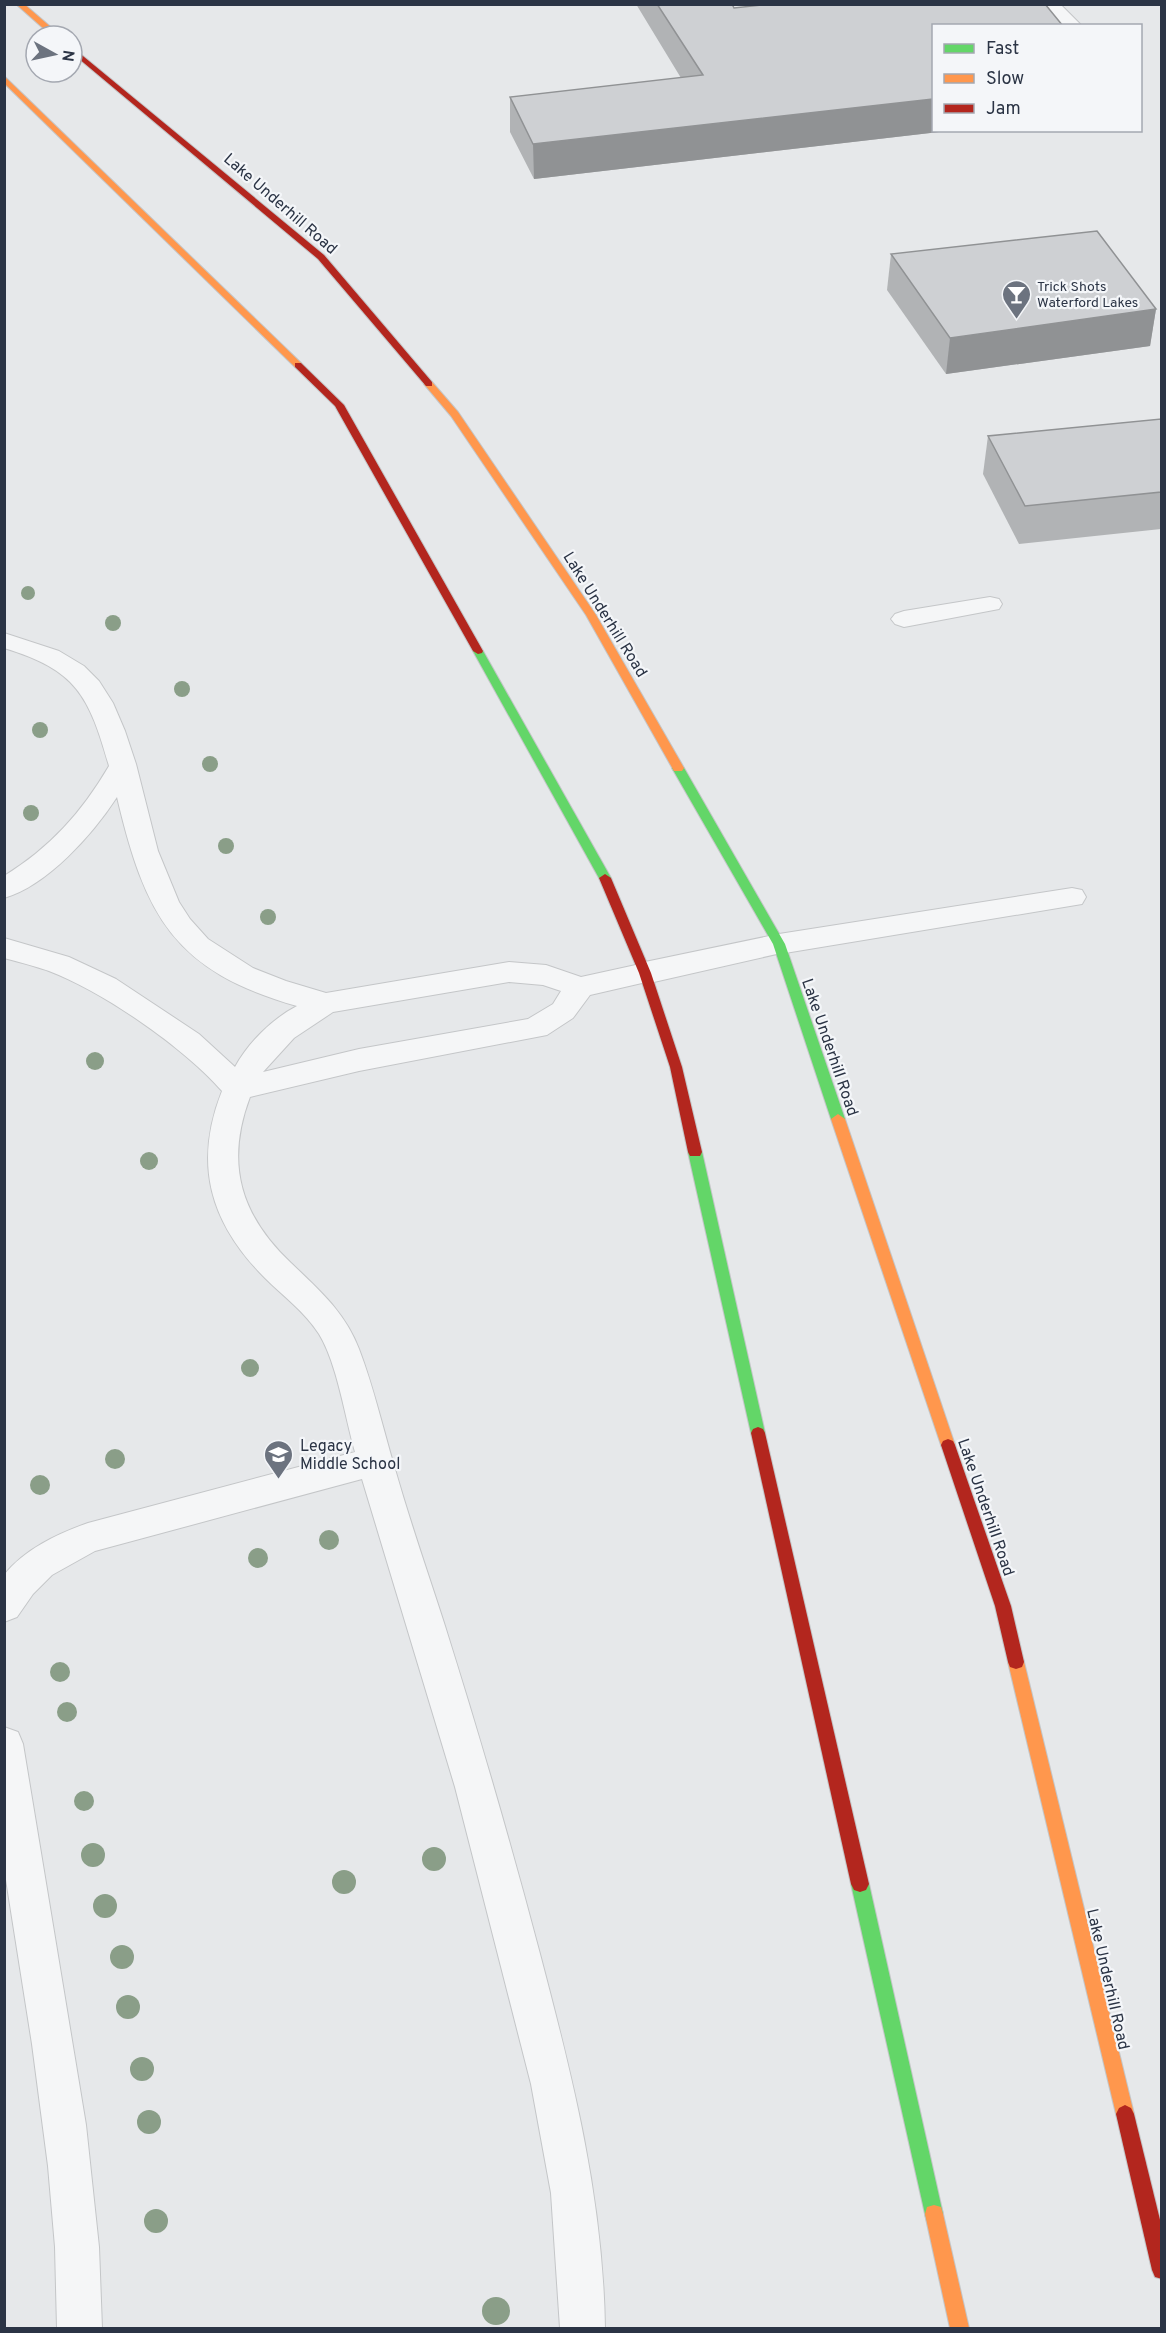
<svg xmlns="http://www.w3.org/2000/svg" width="1166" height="2333" font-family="Overpass,sans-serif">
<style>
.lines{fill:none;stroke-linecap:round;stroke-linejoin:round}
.lane-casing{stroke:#c4c6c8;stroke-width:2}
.street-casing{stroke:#c4c6c8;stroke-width:2}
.fast-casing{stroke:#c4c6c8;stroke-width:2}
.slow-casing{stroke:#c4c6c8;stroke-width:2}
.jam-casing{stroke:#c4c6c8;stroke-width:2}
.lane{fill:#f5f6f7;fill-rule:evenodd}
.street{fill:#f5f6f7;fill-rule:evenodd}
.fast{fill:#63d668;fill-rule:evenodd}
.slow{fill:#ff974d;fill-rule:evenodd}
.jam{fill:#b3261e;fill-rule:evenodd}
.tree{fill:#8a9e88}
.wall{fill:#b1b3b5}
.shaded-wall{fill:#909294}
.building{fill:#ced0d3;stroke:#909294;stroke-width:1.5}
.labels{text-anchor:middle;stroke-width:4.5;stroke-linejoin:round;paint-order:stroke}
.far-poi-label{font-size:14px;fill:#2b3445;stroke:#f4f6f9;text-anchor:start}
.street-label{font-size:16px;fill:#2b3445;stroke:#f4f6f9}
.poi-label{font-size:16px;fill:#2b3445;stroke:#f4f6f9;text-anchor:start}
</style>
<rect width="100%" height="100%" fill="#e6e8ea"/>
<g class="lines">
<defs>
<g id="lane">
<path d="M 1040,4 L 1060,4 L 1082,26 L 1062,26 Z"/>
<path d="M 990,597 L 999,599 L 1002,604 L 999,609 L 904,627 L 895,624 L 891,619 L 895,614 L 904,611 Z"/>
<path d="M 4,633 L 59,651 L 84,666 L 99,681 L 113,703 L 125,731 L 136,764 L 158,851 L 179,902 L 190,919 L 208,939 L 253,968 L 286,981 L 326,993 L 509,962 L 546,965 L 581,977 L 645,963 L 655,966 L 660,973 L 655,980 L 590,995 L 573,1018 L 547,1035 L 359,1071 L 250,1097 C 225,1163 240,1215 291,1263 C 319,1290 345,1312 359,1349 C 374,1388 383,1429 395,1469 C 410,1522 428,1573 445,1626 C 479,1734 511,1844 540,1954 C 573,2079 603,2198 605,2328 L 560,2328 L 551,2193 L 531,2084 L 455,1787 L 362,1479 L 95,1551 L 52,1575 L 33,1594 L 17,1617 L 4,1622 L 4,1575 C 25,1549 57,1534 88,1523 L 355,1452 C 345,1417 337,1363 319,1334 C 305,1312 283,1296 265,1278 C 210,1223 193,1164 222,1091 C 183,1047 104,992 49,971 C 35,966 19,962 4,958 L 4,938 L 69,957 L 116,979 L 199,1034 L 235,1067 C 249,1042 272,1019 297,1006 C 174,971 145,916 117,797 C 93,834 47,886 4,898 L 4,876 C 50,848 82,812 109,766 C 89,696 77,670 4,648 ZM 509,982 L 543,985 L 561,991 L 553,1004 L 528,1019 L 359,1049 L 263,1072 L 294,1038 L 333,1012 Z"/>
<path d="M 1072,888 L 1082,890 L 1086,897 L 1082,904 L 779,954 L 769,951 L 765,944 L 769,937 L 779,934 Z"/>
<path d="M 4,1727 L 18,1732 L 23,1744 L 86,2125 L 99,2247 L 102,2328 L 57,2328 L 55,2247 L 48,2166 L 32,2044 L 4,1867 Z"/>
</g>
<path id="street" d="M 779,934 L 790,937 L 794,944 L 790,951 L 645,984 L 634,980 L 630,973 L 634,966 L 645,962 Z"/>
<g id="fast">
<path d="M 478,648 L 483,651 L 611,878 L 609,881 L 605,882 L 599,878 L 473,651 Z"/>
<path d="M 678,764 L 684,768 L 785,944 L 845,1119 L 843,1122 L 838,1124 L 831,1119 L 773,944 L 672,768 Z"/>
<path d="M 695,1147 L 702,1152 L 765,1433 L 763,1437 L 758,1439 L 753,1437 L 751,1433 L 688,1152 Z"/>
<path d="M 860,1876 L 866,1878 L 869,1884 L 943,2214 L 941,2221 L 934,2223 L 927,2221 L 925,2214 L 851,1884 L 854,1878 Z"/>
</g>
<g id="slow">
<path d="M 16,4 L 24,4 L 61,36 L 52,36 Z"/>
<path d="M 4,76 L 301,363 L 301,367 L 295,367 L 4,83 Z"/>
<path d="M 426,382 L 432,382 L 458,412 L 596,615 L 684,768 L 682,771 L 674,771 L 586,615 L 451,416 L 424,384 Z"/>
<path d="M 838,1114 L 845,1119 L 955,1445 L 953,1449 L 948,1451 L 943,1449 L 941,1445 L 831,1119 Z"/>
<path d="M 1016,1655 L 1022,1657 L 1024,1662 L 1134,2114 L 1131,2120 L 1125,2123 L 1119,2120 L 1116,2114 L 1008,1662 L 1010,1657 Z"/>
<path d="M 934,2205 L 941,2207 L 943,2214 L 969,2328 L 950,2328 L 925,2214 L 927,2207 Z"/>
</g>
<g id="jam">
<path d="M 72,47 L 324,255 L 432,382 L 432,386 L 426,386 L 318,259 L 72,53 Z"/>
<path d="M 295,363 L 301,363 L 344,405 L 483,651 L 482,653 L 478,654 L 473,651 L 335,406 L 295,367 Z"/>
<path d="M 605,874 L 611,878 L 651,973 L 682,1067 L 702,1152 L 700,1156 L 690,1156 L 688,1152 L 670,1067 L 639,973 L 599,878 Z"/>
<path d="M 758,1427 L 763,1429 L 765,1433 L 869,1884 L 866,1890 L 860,1892 L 854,1890 L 851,1884 L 751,1433 L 753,1429 Z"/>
<path d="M 948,1439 L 953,1441 L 955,1445 L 1011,1606 L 1024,1662 L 1022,1667 L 1016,1669 L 1010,1667 L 1008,1662 L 995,1606 L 941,1445 L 943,1441 Z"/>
<path d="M 1125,2105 L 1131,2108 L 1134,2114 L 1162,2228 L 1162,2279 L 1155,2277 L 1152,2270 L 1116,2114 L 1119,2108 Z"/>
</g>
</defs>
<use href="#lane" class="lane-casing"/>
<use href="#street" class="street-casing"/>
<use href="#fast" class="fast-casing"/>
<use href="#slow" class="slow-casing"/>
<use href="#jam" class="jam-casing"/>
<use href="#lane" class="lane"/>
<use href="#street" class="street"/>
<use href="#fast" class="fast"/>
<use href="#slow" class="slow"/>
<use href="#jam" class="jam"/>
</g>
<g class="tree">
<circle cx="28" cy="593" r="7"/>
<circle cx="113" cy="623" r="8"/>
<circle cx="182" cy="689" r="8"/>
<circle cx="40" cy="730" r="8"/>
<circle cx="210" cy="764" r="8"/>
<circle cx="31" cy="813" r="8"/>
<circle cx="226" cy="846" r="8"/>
<circle cx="268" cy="917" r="8"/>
<circle cx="95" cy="1061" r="9"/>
<circle cx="149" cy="1161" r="9"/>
<circle cx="250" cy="1368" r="9"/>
<circle cx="115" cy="1459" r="10"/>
<circle cx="40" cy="1485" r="10"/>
<circle cx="329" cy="1540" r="10"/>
<circle cx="258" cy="1558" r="10"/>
<circle cx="60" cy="1672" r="10"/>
<circle cx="67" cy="1712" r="10"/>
<circle cx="84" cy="1801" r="10"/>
<circle cx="93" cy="1855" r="12"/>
<circle cx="434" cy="1859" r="12"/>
<circle cx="344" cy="1882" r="12"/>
<circle cx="105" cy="1906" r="12"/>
<circle cx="122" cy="1957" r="12"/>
<circle cx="128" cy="2007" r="12"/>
<circle cx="142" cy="2069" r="12"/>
<circle cx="149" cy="2122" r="12"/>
<circle cx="156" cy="2221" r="12"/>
<circle cx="496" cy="2311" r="14"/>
</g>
<g class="wall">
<path d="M 636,4 L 732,4 L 734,8 L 933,130 L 956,130 L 534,179 L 510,132 L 510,97 L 681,78 Z"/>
<path d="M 891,254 L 1156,309 L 1150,346 L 946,374 L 887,290 Z"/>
<path d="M 1161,419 L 1161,529 L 1019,544 L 983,474 L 988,436 Z"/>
</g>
<g class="shaded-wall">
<path d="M 933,99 L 933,130 L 956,130 L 534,179 L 533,144 Z"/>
<path d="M 1156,309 L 1150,346 L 946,374 L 950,338 Z"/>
</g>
<g class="building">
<path d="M 657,4 L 732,4 L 734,8 L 770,4 L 1045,4 L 1063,26 L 933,26 L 933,99 L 533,144 L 510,97 L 703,75 Z"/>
<path d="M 1097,231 L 1156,309 L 950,338 L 891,254 Z"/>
<path d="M 1161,419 L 1161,492 L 1025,506 L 988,436 Z"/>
</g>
<defs>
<symbol id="bar-pin" viewBox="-11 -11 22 30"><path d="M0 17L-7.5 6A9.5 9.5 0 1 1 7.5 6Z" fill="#6c737f" stroke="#f4f6f9"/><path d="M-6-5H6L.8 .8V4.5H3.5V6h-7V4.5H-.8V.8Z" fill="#fff"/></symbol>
<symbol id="school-pin" viewBox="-11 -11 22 30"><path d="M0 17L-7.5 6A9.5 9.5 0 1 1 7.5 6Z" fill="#6c737f" stroke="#f4f6f9"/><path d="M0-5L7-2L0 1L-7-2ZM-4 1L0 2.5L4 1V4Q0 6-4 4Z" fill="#fff"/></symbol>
</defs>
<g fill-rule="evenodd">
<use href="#bar-pin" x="1000" y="278" width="33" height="45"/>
<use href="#school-pin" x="262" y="1438" width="33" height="45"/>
</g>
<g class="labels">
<g class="far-poi-label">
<text x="1037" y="291">Trick Shots<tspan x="1037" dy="16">Waterford Lakes</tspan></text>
</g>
<g class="street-label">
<text transform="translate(281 203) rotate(41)" y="6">Lake Underhill Road</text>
<text transform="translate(606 614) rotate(58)" y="6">Lake Underhill Road</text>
<text transform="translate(831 1047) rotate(71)" y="6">Lake Underhill Road</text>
<text transform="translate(987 1507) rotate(71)" y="6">Lake Underhill Road</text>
<text transform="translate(1109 1979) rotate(77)" y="6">Lake Underhill Road</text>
</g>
<g class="poi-label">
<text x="300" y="1451">Legacy<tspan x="300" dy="18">Middle School</tspan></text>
</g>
</g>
<rect width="1166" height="2333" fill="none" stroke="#2b3445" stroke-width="12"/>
<rect x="932" y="24" width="210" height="108" fill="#f4f6f9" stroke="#a4a8b1" stroke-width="1.5"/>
<rect x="944" y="44" width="30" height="9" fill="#63d668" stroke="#a4a8b1" stroke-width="1.5"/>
<text x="986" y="54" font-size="18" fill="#2b3445">Fast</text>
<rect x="944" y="74" width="30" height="9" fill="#ff974d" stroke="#a4a8b1" stroke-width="1.5"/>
<text x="986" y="84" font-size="18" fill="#2b3445">Slow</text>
<rect x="944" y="104" width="30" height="9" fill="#b3261e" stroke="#a4a8b1" stroke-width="1.5"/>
<text x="986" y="114" font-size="18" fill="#2b3445">Jam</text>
<g transform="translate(54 54) rotate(98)"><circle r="28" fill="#f4f6f9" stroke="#a4a8b1" stroke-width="1.5"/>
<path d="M0-4.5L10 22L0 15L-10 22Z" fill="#6c737f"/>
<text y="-9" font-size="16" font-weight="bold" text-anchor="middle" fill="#2b3445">N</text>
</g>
</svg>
